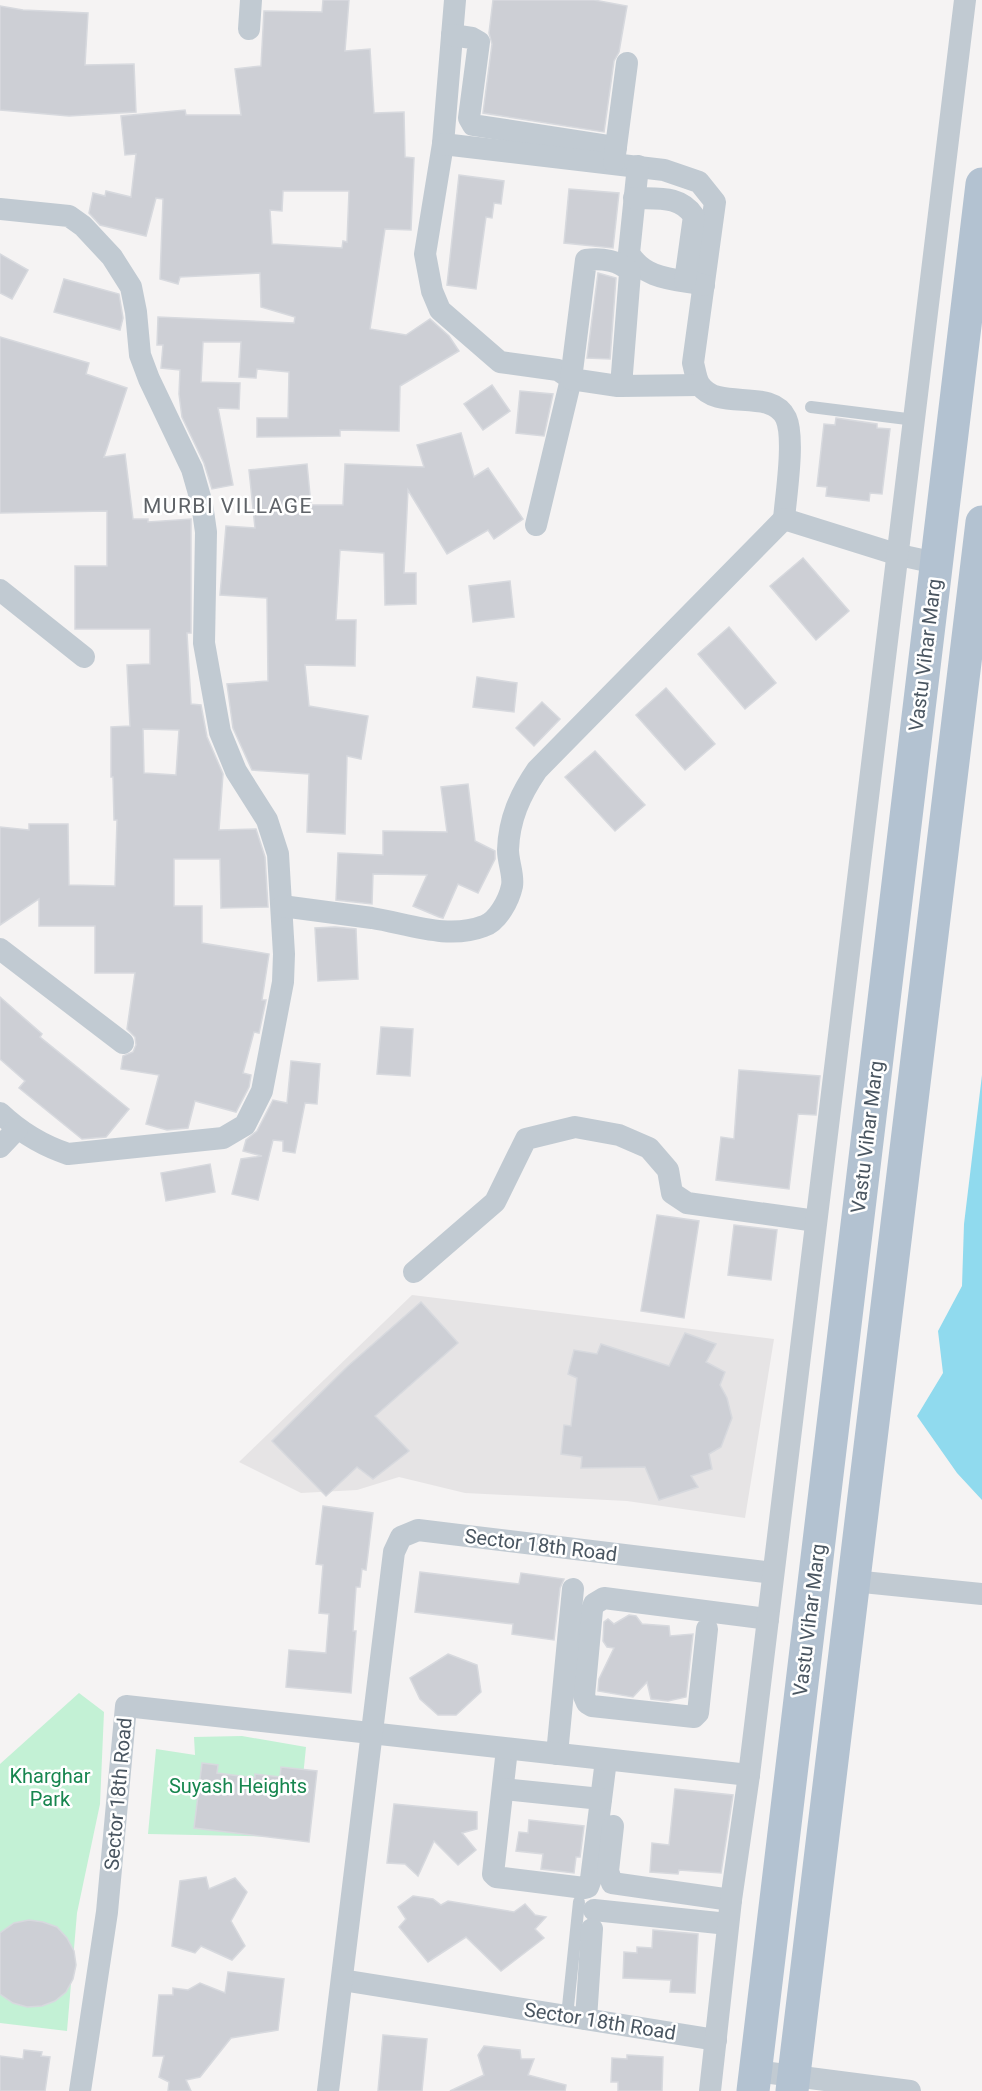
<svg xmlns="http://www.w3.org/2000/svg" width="982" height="2091" font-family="Roboto,sans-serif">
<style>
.education{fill:#e6e4e5}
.green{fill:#c3f1d5}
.water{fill:#90daee}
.building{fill:#cdcfd5;stroke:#d7d9de;stroke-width:1.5;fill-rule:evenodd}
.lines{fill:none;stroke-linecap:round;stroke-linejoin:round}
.lane{stroke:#c1cad2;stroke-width:12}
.street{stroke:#c1cad2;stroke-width:22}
.primary{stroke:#b3c2d1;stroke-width:33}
.labels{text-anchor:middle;stroke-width:5;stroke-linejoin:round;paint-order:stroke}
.street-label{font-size:20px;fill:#4a5661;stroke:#fff}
.park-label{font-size:20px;fill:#17864f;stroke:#fff}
.neighbourhood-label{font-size:21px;letter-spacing:1.5px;fill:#5f6368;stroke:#fff}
</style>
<rect width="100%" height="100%" fill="#f5f3f3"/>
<path class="education" d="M 412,1295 L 774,1339 L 745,1518 L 627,1501 L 465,1493 L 399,1477 L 357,1490 L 301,1493 L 239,1462 Z"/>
<g class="green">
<path d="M 79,1693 L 104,1712 L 100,1804 L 77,1913 L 67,2031 L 0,2023 L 0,1764 Z"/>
<path d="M 242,1736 L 306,1747 L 297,1837 L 148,1834 L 156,1749 L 195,1755 L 194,1737 Z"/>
</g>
<path class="water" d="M 982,1075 L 982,1500 L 957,1473 L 917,1416 L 943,1373 L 938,1331 L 962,1286 L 964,1224 Z"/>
<g class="building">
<path d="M 323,0 L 349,0 L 345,51 L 370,49 L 374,113 L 404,112 L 405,157 L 414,158 L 411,230 L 385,229 L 370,329 L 406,335 L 430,319 L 449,336 L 459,351 L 400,386 L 399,431 L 340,430 L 340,436 L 257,437 L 257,418 L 288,418 L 289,372 L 257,369 L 256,378 L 239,377 L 241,342 L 203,342 L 201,382 L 240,383 L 239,409 L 218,408 L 233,485 L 212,489 L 204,463 L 182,417 L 179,394 L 180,370 L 161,368 L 163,345 L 157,345 L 158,317 L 294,323 L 295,317 L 261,307 L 260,273 L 180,277 L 178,284 L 160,279 L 163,199 L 156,198 L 146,236 L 100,225 L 89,213 L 93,193 L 105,196 L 106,191 L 131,197 L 136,154 L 125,155 L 121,116 L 185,110 L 186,115 L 241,115 L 235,69 L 261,66 L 264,11 L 322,12 ZM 283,191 L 349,191 L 347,242 L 343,241 L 342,248 L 272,244 L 270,210 L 282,211 Z"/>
<path d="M 493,0 L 594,0 L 627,6 L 619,52 L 614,61 L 604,132 L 483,113 L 492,44 L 489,33 Z"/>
<path d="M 0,6 L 23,10 L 88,13 L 85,65 L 134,64 L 136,112 L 69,116 L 0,110 Z"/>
<path d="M 459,175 L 504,181 L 501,204 L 494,203 L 492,218 L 486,217 L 476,289 L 447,285 Z"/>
<path d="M 569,189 L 619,193 L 613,248 L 564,243 Z"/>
<path d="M 0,254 L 28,270 L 12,299 L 0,293 Z"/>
<path d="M 598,273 L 616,278 L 610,359 L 587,358 Z"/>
<path d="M 64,279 L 119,294 L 123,318 L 120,330 L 54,312 Z"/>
<path d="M 0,337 L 89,363 L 86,374 L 127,388 L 104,457 L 125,454 L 133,519 L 148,519 L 148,522 L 191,519 L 191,633 L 187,633 L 191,704 L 201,705 L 207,737 L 223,774 L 219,830 L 256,829 L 265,857 L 268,907 L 221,908 L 220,859 L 174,859 L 174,906 L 202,906 L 202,943 L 269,954 L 262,1000 L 266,1000 L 259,1033 L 254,1032 L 243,1073 L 251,1075 L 249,1087 L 236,1112 L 195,1101 L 188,1128 L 167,1130 L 146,1124 L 159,1075 L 121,1069 L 123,1056 L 133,1052 L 136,1045 L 135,1037 L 127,1029 L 135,973 L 95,973 L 95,926 L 39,926 L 39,899 L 0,925 L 0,827 L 29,830 L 29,824 L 68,824 L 69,885 L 115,886 L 117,820 L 114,820 L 113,777 L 111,777 L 111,727 L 130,726 L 127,665 L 150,664 L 150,629 L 75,629 L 75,566 L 107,566 L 107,511 L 0,513 ZM 143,729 L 179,730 L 176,775 L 144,773 Z"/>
<path d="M 492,385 L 510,411 L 483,430 L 464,404 Z"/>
<path d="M 520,391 L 553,394 L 544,436 L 516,433 Z"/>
<path d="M 836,418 L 877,424 L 877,428 L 890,429 L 882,494 L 870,493 L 869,501 L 826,496 L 827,487 L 817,486 L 824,424 L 835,425 Z"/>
<path d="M 461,433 L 474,477 L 488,468 L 523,519 L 494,539 L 488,530 L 447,554 L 408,490 L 404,573 L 416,573 L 416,604 L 385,605 L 384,553 L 340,550 L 336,620 L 356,620 L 355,666 L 305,665 L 309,706 L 368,716 L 361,759 L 347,756 L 345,834 L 307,832 L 309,774 L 252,770 L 233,728 L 227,684 L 268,681 L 267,598 L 220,595 L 226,526 L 255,528 L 249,470 L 307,464 L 311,505 L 343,505 L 345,464 L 424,467 L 417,445 Z"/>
<path d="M 803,558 L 849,611 L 816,640 L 770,586 Z"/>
<path d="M 510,581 L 514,617 L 473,622 L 469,586 Z"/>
<path d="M 729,627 L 776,683 L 745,709 L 698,654 Z"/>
<path d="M 477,677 L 517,683 L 514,712 L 473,707 Z"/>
<path d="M 666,688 L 715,744 L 685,770 L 636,715 Z"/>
<path d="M 542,702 L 560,719 L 534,746 L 516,728 Z"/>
<path d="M 595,751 L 645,805 L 615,831 L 565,777 Z"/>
<path d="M 468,784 L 475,841 L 495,851 L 495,859 L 478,893 L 458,884 L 443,918 L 439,917 L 413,906 L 427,875 L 373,874 L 372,904 L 336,900 L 338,853 L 383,855 L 383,831 L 447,832 L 441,787 Z"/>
<path d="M 335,927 L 356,929 L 358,979 L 318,981 L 315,928 Z"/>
<path d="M 0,997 L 42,1034 L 40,1037 L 129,1109 L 106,1137 L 82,1139 L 19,1088 L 25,1081 L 0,1059 Z"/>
<path d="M 381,1027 L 413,1029 L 410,1076 L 377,1074 Z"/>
<path d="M 291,1061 L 320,1064 L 317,1104 L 305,1103 L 295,1153 L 283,1151 L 283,1141 L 273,1140 L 258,1200 L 232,1194 L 241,1159 L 262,1156 L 243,1151 L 246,1140 L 257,1131 L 273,1100 L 287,1103 Z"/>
<path d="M 739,1070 L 820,1076 L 816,1115 L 798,1114 L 789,1189 L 716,1180 L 721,1137 L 734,1139 Z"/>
<path d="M 210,1164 L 215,1192 L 166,1201 L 161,1173 Z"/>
<path d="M 657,1215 L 699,1221 L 684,1318 L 641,1311 Z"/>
<path d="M 734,1225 L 777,1230 L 771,1280 L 728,1275 Z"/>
<path d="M 421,1302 L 458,1343 L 375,1416 L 409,1451 L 373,1479 L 357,1467 L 326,1496 L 272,1441 L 347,1367 Z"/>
<path d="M 685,1333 L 716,1344 L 706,1362 L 725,1372 L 720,1385 L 727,1398 L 732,1418 L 721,1447 L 709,1454 L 712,1469 L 691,1476 L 698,1487 L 659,1500 L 645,1467 L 581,1468 L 582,1457 L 561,1454 L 564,1425 L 571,1426 L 577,1378 L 568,1374 L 574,1350 L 597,1354 L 601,1344 L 669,1366 Z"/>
<path d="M 323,1506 L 373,1513 L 366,1570 L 362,1569 L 360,1587 L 356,1587 L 353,1631 L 356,1631 L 351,1693 L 286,1687 L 289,1650 L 326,1653 L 329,1614 L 319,1613 L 323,1565 L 316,1564 Z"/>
<path d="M 420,1572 L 519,1584 L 521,1573 L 564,1579 L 560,1588 L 554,1640 L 512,1634 L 513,1624 L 415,1612 Z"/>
<path d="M 629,1615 L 636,1616 L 642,1624 L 669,1626 L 670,1636 L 693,1634 L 686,1697 L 668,1701 L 651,1699 L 647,1682 L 633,1697 L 598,1691 L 599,1679 L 614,1648 L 607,1647 L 603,1641 L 604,1622 L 608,1619 L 614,1624 Z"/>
<path d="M 448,1654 L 477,1665 L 481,1692 L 456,1715 L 438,1715 L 420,1699 L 410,1678 Z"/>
<path d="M 202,1763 L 218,1765 L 217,1773 L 255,1778 L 255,1774 L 280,1777 L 281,1767 L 317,1771 L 309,1842 L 194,1828 Z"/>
<path d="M 675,1789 L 733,1795 L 721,1873 L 679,1870 L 678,1874 L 650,1872 L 652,1843 L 669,1845 Z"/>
<path d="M 394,1804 L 477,1812 L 477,1829 L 462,1833 L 476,1850 L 458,1865 L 434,1841 L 418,1876 L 405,1864 L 387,1863 Z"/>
<path d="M 529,1820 L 584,1826 L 580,1857 L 576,1857 L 574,1873 L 541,1869 L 543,1854 L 516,1851 L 519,1832 L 528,1833 Z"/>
<path d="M 206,1877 L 209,1889 L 235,1878 L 247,1892 L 231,1921 L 245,1946 L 232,1960 L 201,1946 L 195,1953 L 172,1946 L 180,1881 Z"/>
<path d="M 413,1896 L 433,1899 L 441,1905 L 448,1901 L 514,1912 L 525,1904 L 535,1915 L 546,1917 L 535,1929 L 544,1938 L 501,1971 L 466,1937 L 428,1962 L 399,1927 L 406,1919 L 398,1907 Z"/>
<path d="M 29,1920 L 43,1922 L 57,1927 L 67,1938 L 74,1951 L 76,1965 L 73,1979 L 66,1992 L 55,2001 L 42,2006 L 27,2007 L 13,2003 L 0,1994 L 0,1933 L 14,1923 Z"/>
<path d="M 653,1930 L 698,1934 L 695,1993 L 670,1992 L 671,1980 L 623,1978 L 624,1952 L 637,1953 L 637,1947 L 652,1948 Z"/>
<path d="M 228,1972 L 284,1979 L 278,2030 L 231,2038 L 200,2077 L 186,2080 L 191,2091 L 168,2091 L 169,2082 L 159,2077 L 164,2056 L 153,2056 L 159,1995 L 173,1995 L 173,1988 L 188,1990 L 200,1983 L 225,1993 Z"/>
<path d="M 383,2035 L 427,2039 L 422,2091 L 378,2091 Z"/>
<path d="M 484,2046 L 520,2050 L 521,2059 L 534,2059 L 528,2075 L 566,2085 L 565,2091 L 450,2091 L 484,2075 L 478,2055 Z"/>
<path d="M 24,2050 L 42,2052 L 41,2056 L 50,2057 L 45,2091 L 0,2091 L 0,2056 L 23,2059 Z"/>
<path d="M 627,2055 L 663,2057 L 662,2091 L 618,2091 L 618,2082 L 611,2082 L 612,2058 L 627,2059 Z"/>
</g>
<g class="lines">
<g class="lane">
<path d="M 811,407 L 915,420"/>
<path d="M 567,2016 L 579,1902"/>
</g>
<g class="street">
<path d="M 455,0 L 443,144 L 425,254 L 432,291 L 440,310 L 500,362 L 558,370 L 571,379 L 536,525"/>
<path d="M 249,29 L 251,0"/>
<path d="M 452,35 L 472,38 L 479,42 L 469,118 L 473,125 L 616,147"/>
<path d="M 443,144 L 664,170 L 699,182 L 715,202 L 693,363 C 695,370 696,380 700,385 C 718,412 771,387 786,418 C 795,438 786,495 784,519"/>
<path d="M 614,162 L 627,63"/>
<path d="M 638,166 L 629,253 C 644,280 676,279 704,285"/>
<path d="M 634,198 C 658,199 680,195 694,216 L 685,281"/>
<path d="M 0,209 L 69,216 L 83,226 L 112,257 L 131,287 L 136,312 L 140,355 L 149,379 L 192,469 L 202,504 L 206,532 L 204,643 L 220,732 L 236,771 L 267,820 L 278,854 L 284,954 L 283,982 L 262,1091 L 245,1125 L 223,1138 L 68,1154 C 41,1145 20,1132 0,1113"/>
<path d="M 621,386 L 630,273 C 622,260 600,258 586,260 L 571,379 L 618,386 L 621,386 L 699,385"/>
<path d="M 0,590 L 84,657"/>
<path d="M 282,906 C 312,910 342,914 372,918 C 409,924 448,940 484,926 C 498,921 509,900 512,886 C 514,875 508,862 508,850 C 509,819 520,795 537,770 L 784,519 L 899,555 L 936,563"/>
<path d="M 0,949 L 123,1043"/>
<path d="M 0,1147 L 17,1129"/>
<path d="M 414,1272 L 495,1202 L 526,1139 L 575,1127 L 619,1135 L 649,1148 L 668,1170 L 672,1193 L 687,1203 L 816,1221"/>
<path d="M 853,1581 L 982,1594"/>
<path d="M 707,1629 L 698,1713 L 694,1717 L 592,1706 L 587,1703 L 584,1696 L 592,1610 L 594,1604 L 604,1598 L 768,1619"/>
<path d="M 507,1749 L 493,1874 L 496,1877 L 584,1888 L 588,1887 L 591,1879 L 606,1760"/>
<path d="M 557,1754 L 573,1589"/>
<path d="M 503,1789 L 601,1799"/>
<path d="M 613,1826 L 608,1871 L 612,1883 L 731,1900"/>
<path d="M 594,1910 L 728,1924"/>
<path d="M 342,1980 L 716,2040"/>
<path d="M 586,2019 L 592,1929"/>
<path d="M 755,2071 L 910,2091"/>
<path d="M 80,2091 L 107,1912 L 126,1706 L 749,1775"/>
<path d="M 328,2091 L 394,1552 L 401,1537 L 418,1530 L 773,1573"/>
<path d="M 710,2091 L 731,1900 L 749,1775 L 965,0"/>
</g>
<g class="primary">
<path d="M 753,2091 L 982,184"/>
<path d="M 792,2091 L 982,522"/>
</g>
</g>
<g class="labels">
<g class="street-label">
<text transform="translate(925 655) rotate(-83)" y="7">Vastu Vihar Marg</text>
<text transform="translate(867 1137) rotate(-83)" y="7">Vastu Vihar Marg</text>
<text transform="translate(541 1545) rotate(7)" y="7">Sector 18th Road</text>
<text transform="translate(809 1620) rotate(-83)" y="7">Vastu Vihar Marg</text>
<text transform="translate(118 1794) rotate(-85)" y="7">Sector 18th Road</text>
<text transform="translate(600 2021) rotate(9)" y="7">Sector 18th Road</text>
</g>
<g class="park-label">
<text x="50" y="1783">Kharghar<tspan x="50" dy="23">Park</tspan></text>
<text x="238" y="1793">Suyash Heights</text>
</g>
<g class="neighbourhood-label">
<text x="228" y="513">MURBI VILLAGE</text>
</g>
</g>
</svg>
